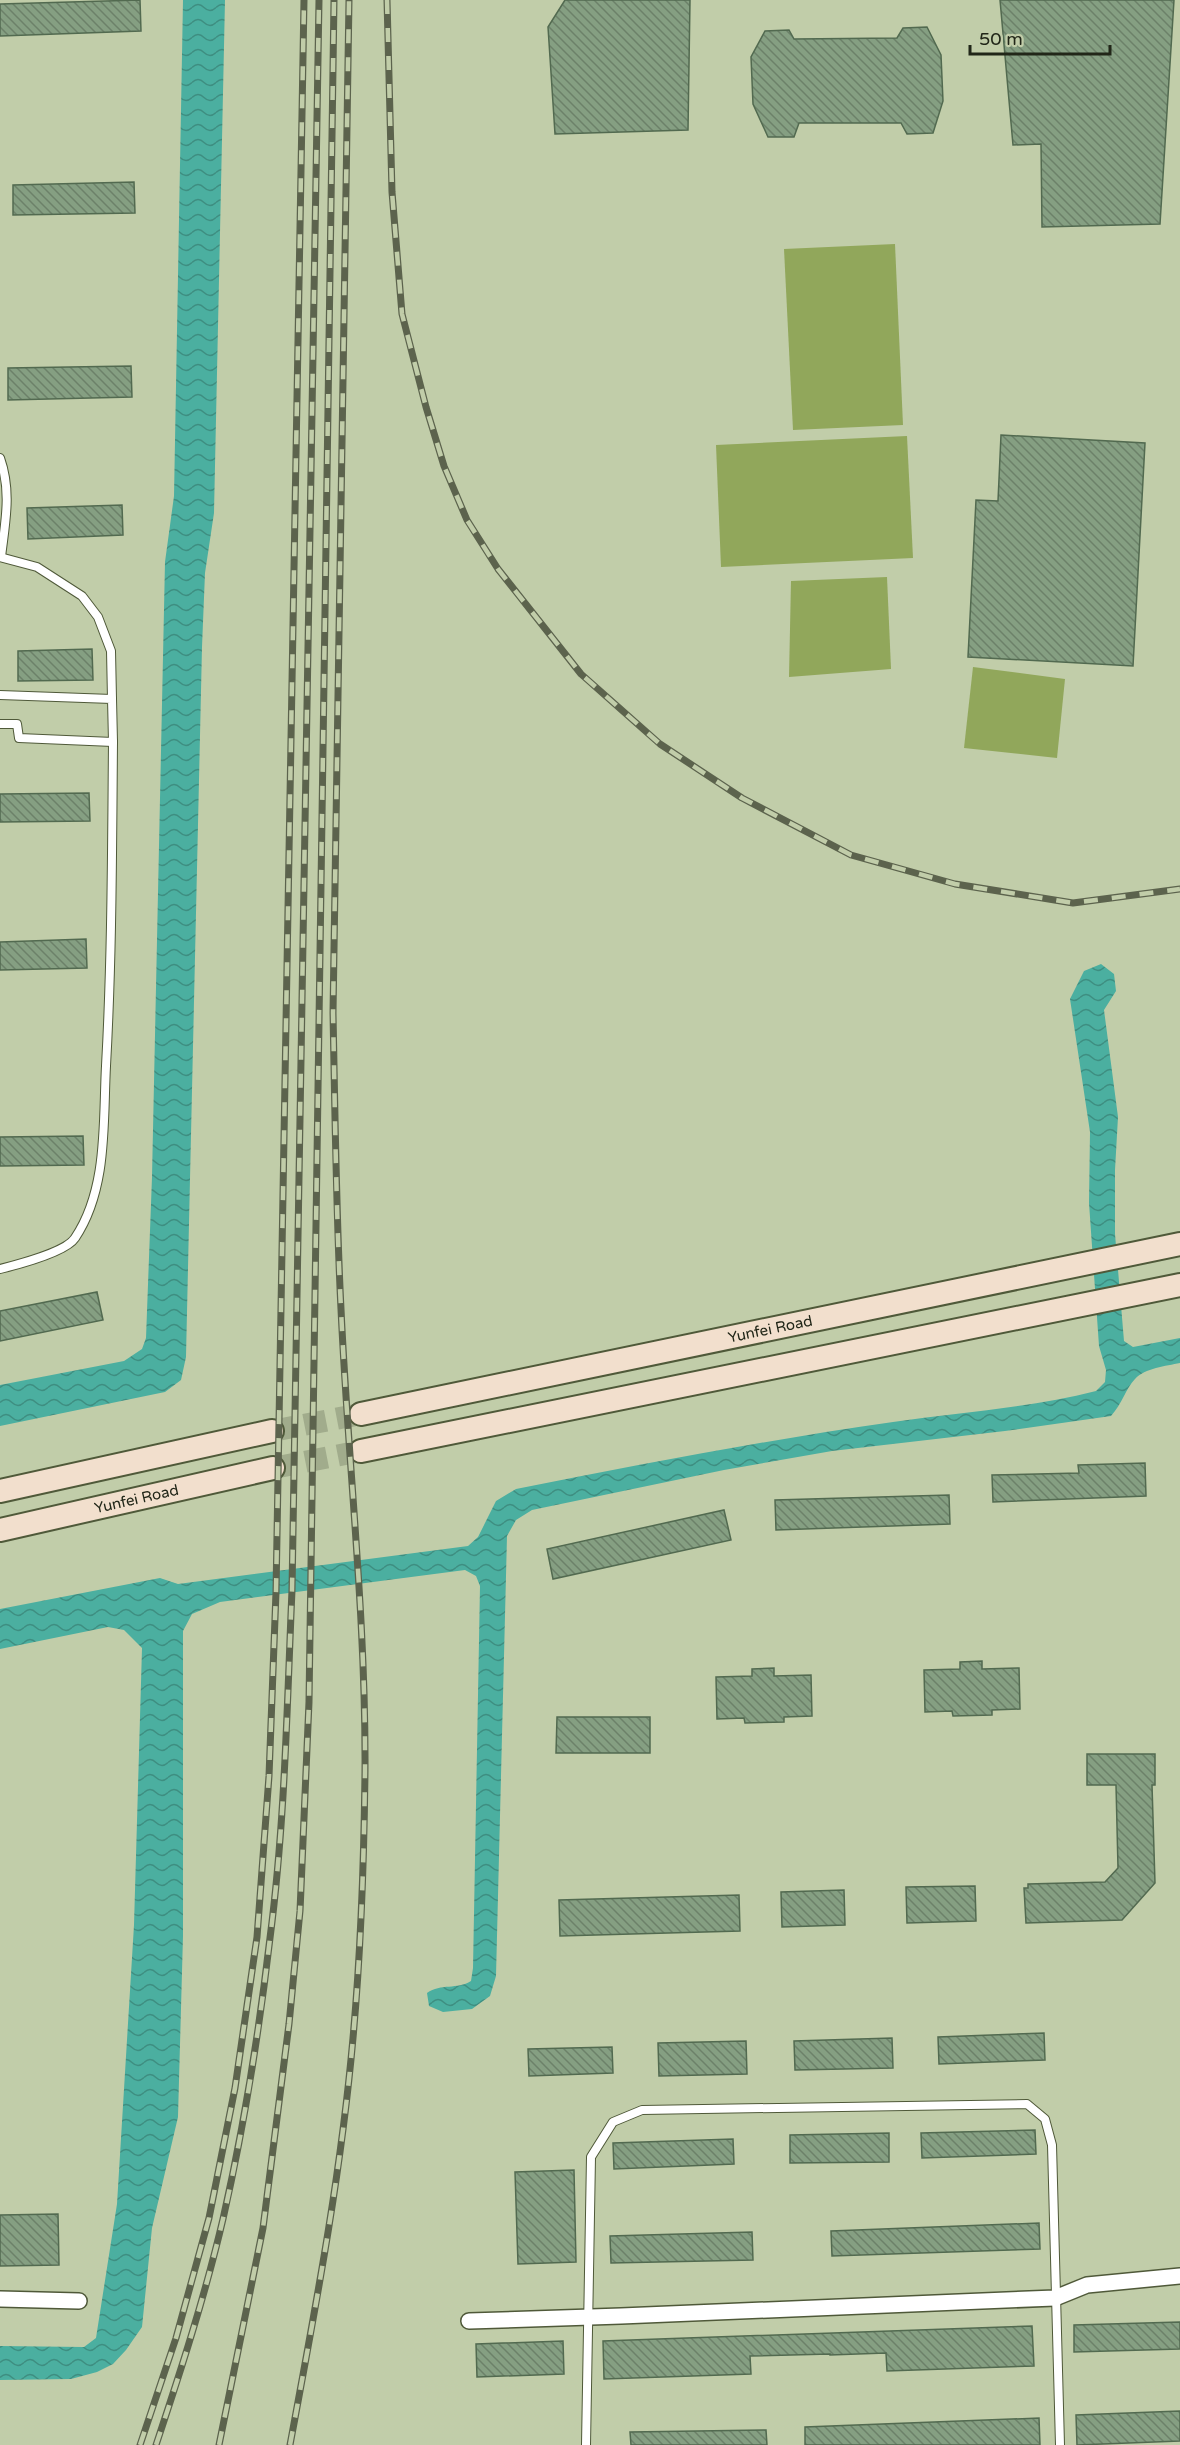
<svg xmlns="http://www.w3.org/2000/svg" width="1180" height="2445" font-family="'Varela Round',sans-serif">
<style>
.green{fill:#91a75b}
.water{fill:url(#water-waves)}
.building{fill:url(#building-back-hatch);stroke:#526a50;stroke-width:1.5}
.lines{fill:none;stroke-linecap:round;stroke-linejoin:round}
.secondary-tunnel{stroke:#a1ac8c;stroke-width:22;stroke-dasharray:22 11;stroke-linecap:butt}
.lane-casing{stroke:#4f5939;stroke-width:10}
.street-casing{stroke:#4f5939;stroke-width:18}
.secondary-casing{stroke:#4f5939;stroke-width:26}
.lane{stroke:#fff;stroke-width:8}
.street{stroke:#fff;stroke-width:15}
.secondary{stroke:#f2dfcd;stroke-width:22}
.rail-casing{stroke:#5c634d;stroke-width:7}
.rail{stroke:#c1cda9;stroke-width:4.5;stroke-dasharray:14;stroke-linecap:butt}
.labels{text-anchor:middle;stroke-width:4.5;stroke-linejoin:round;paint-order:stroke}
.street-label{font-size:15px;fill:#212618;stroke:#c1cda9}
</style>
<defs>
<pattern id="water-waves" width="16" height="10" patternUnits="userSpaceOnUse" patternTransform="scale(1.5)"><rect width="16" height="10" fill="#4bafa0"/><path d="M0 5q4-4 8 0t8 0" fill="none" stroke="#3e8e81"/></pattern>
<pattern id="building-back-hatch" width="6" height="6" patternUnits="userSpaceOnUse" patternTransform="scale(1.5)"><rect width="6" height="6" fill="#859f82"/><path d="M-1 5l2 2M0 0l6 6M5-1l2 2" fill="none" stroke="#6c8169"/></pattern>
</defs>
<rect width="100%" height="100%" fill="#c1cda9"/>
<g class="green">
<path d="M 895,244 L 903,425 L 793,430 L 784,249 Z"/>
<path d="M 907,436 L 913,558 L 721,567 L 716,445 Z"/>
<path d="M 887,577 L 891,669 L 789,677 L 791,581 Z"/>
<path d="M 973,667 L 1065,679 L 1057,758 L 964,748 Z"/>
</g>
<g class="water">
<path d="M 183,0 L 225,0 L 214,513 L 205,573 L 202,647 L 186,1357 L 181,1380 L 165,1392 L 0,1426 L 0,1385 L 124,1361 L 142,1349 L 146,1338 L 152,1177 L 165,562 L 174,496 Z"/>
<path d="M 1101,964 L 1114,974 L 1116,991 L 1104,1010 L 1118,1117 L 1115,1170 L 1115,1234 L 1124,1341 L 1133,1347 L 1180,1338 L 1180,1363 C 1166,1366 1145,1368 1135,1379 C 1126,1388 1122,1404 1111,1416 L 1005,1431 L 832,1451 L 724,1470 L 532,1510 L 516,1520 L 507,1536 L 496,1976 L 490,1996 L 472,2009 L 443,2012 L 429,2006 L 427,1993 C 441,1983 457,1990 471,1981 L 473,1968 L 480,1586 L 476,1576 L 465,1570 L 220,1602 L 192,1614 L 183,1631 L 183,1936 L 178,2117 L 152,2228 L 142,2327 L 126,2350 L 113,2364 L 97,2372 L 71,2379 L 0,2380 L 0,2346 L 84,2347 L 96,2338 L 117,2204 L 134,1925 L 142,1648 L 124,1630 L 108,1627 L 0,1649 L 0,1609 L 160,1578 L 178,1584 L 468,1546 L 478,1537 L 496,1501 L 516,1489 C 641,1464 767,1440 893,1422 C 961,1412 1030,1408 1096,1391 L 1105,1382 L 1106,1370 L 1099,1346 L 1089,1203 L 1090,1132 L 1070,999 L 1084,971 Z"/>
</g>
<g class="building">
<path d="M 140,0 L 141,31 L 0,36 L 0,4 Z"/>
<path d="M 565,0 L 690,0 L 688,130 L 555,134 L 548,27 Z"/>
<path d="M 1000,0 L 1174,0 L 1160,224 L 1042,227 L 1041,144 L 1013,145 Z"/>
<path d="M 927,27 L 941,55 L 943,101 L 933,133 L 907,134 L 901,123 L 799,123 L 794,137 L 768,137 L 753,104 L 751,57 L 765,31 L 789,30 L 794,39 L 897,38 L 903,28 Z"/>
<path d="M 134,182 L 135,213 L 13,215 L 13,185 Z"/>
<path d="M 131,366 L 132,397 L 8,400 L 8,368 Z"/>
<path d="M 1001,435 L 1145,443 L 1133,666 L 968,657 L 976,500 L 998,501 Z"/>
<path d="M 122,505 L 123,535 L 28,539 L 27,508 Z"/>
<path d="M 92,649 L 93,680 L 18,681 L 18,651 Z"/>
<path d="M 89,793 L 90,821 L 0,822 L 0,794 Z"/>
<path d="M 86,939 L 87,968 L 0,970 L 0,942 Z"/>
<path d="M 83,1136 L 84,1165 L 0,1166 L 0,1137 Z"/>
<path d="M 97,1292 L 103,1320 L 0,1341 L 0,1311 Z"/>
<path d="M 1145,1463 L 1146,1496 L 993,1502 L 992,1475 L 1079,1473 L 1078,1465 Z"/>
<path d="M 949,1495 L 950,1524 L 776,1530 L 775,1500 Z"/>
<path d="M 724,1510 L 731,1540 L 553,1579 L 547,1549 Z"/>
<path d="M 982,1661 L 982,1669 L 1019,1668 L 1020,1709 L 992,1710 L 992,1715 L 953,1716 L 952,1711 L 925,1712 L 924,1670 L 960,1669 L 960,1662 Z"/>
<path d="M 774,1668 L 774,1676 L 811,1675 L 812,1716 L 784,1717 L 784,1722 L 745,1723 L 744,1718 L 717,1719 L 716,1677 L 752,1676 L 752,1669 Z"/>
<path d="M 557,1717 L 650,1717 L 650,1753 L 556,1753 Z"/>
<path d="M 1087,1754 L 1155,1754 L 1155,1785 L 1152,1785 L 1155,1883 L 1122,1920 L 1026,1923 L 1024,1888 L 1028,1888 L 1028,1884 L 1105,1882 L 1118,1868 L 1116,1785 L 1087,1785 Z"/>
<path d="M 975,1886 L 976,1921 L 907,1923 L 906,1887 Z"/>
<path d="M 844,1890 L 845,1925 L 782,1927 L 781,1892 Z"/>
<path d="M 739,1895 L 740,1931 L 560,1936 L 559,1900 Z"/>
<path d="M 1044,2033 L 1045,2060 L 939,2064 L 938,2037 Z"/>
<path d="M 892,2038 L 893,2068 L 795,2070 L 794,2041 Z"/>
<path d="M 746,2041 L 747,2074 L 659,2076 L 658,2043 Z"/>
<path d="M 612,2047 L 613,2073 L 529,2076 L 528,2049 Z"/>
<path d="M 1035,2130 L 1036,2154 L 922,2158 L 921,2133 Z"/>
<path d="M 889,2133 L 889,2162 L 790,2163 L 790,2135 Z"/>
<path d="M 733,2139 L 734,2164 L 614,2169 L 613,2143 Z"/>
<path d="M 574,2170 L 576,2262 L 518,2264 L 515,2172 Z"/>
<path d="M 58,2214 L 59,2265 L 0,2266 L 0,2215 Z"/>
<path d="M 1039,2223 L 1040,2249 L 832,2256 L 831,2231 Z"/>
<path d="M 752,2232 L 753,2260 L 611,2263 L 610,2236 Z"/>
<path d="M 1180,2322 L 1180,2349 L 1074,2352 L 1074,2325 Z"/>
<path d="M 1032,2326 L 1034,2366 L 887,2371 L 886,2353 L 830,2355 L 830,2354 L 750,2356 L 751,2374 L 604,2379 L 603,2341 Z"/>
<path d="M 563,2341 L 564,2374 L 477,2377 L 476,2344 Z"/>
<path d="M 1180,2411 L 1180,2441 L 1077,2445 L 1076,2415 Z"/>
<path d="M 1039,2418 L 1040,2445 L 805,2445 L 805,2427 Z"/>
<path d="M 766,2430 L 767,2445 L 631,2445 L 630,2432 Z"/>
</g>
<g class="lines">
<g class="secondary-tunnel">
<path d="M 272,1431 L 361,1414"/>
<path d="M 273,1468 L 361,1451"/>
</g>
<defs>
<g id="lane">
<path d="M 0,458 C 12,492 5,523 1,557"/>
<path d="M 0,557 L 37,567 L 82,596 L 98,617 L 111,651 L 112,699"/>
<path d="M 0,695 L 112,699 L 113,742 L 19,738 L 17,724 L 0,724"/>
<path d="M 0,1269 C 16,1265 66,1252 75,1238 C 108,1189 103,1122 106,1066 C 112,958 112,850 113,742"/>
<path d="M 586,2445 L 591,2157 L 613,2122 L 642,2110 L 1027,2104 L 1045,2119 L 1052,2145 L 1060,2445"/>
</g>
<g id="street">
<path d="M 0,2299 L 79,2301"/>
<path d="M 469,2321 L 621,2316 L 1055,2298 L 1087,2285 L 1180,2276"/>
</g>
<g id="secondary">
<path id="s1" d="M 361,1414 L 1180,1244"/>
<path d="M 361,1451 L 1180,1285"/>
<path d="M 0,1491 L 272,1431"/>
<path id="s2" d="M 0,1530 L 273,1468"/>
</g>
</defs>
<use href="#lane" class="lane-casing"/>
<use href="#street" class="street-casing"/>
<use href="#secondary" class="secondary-casing"/>
<use href="#lane" class="lane"/>
<use href="#street" class="street"/>
<use href="#secondary" class="secondary"/>
<defs>
<g id="rail">
<path d="M 387,0 L 392,192 L 402,314 L 426,407 L 444,466 L 467,520 L 498,569 L 581,674 L 660,744 L 742,798 L 851,855 L 955,884 L 1073,903 L 1180,889"/>
<path d="M 140,2445 L 176,2338 L 209,2218 L 235,2088 L 257,1937 L 269,1776 L 276,1592 L 304,0"/>
<path d="M 156,2445 C 181,2370 205,2296 223,2219 C 244,2127 259,2032 270,1938 C 285,1823 287,1706 292,1590 L 319,0"/>
<path d="M 219,2445 L 263,2228 L 289,2024 L 300,1911 L 309,1702 L 334,0"/>
<path d="M 290,2445 C 315,2310 341,2175 353,2038 C 361,1950 364,1860 365,1771 C 366,1617 348,1463 341,1309 C 336,1211 335,1112 333,1013 L 349,0"/>
</g>
</defs>
<use href="#rail" class="rail-casing"/>
<use href="#rail" class="rail"/>
</g>
<g class="labels">
<g class="street-label">
<text dy="5" stroke="none"><textPath href="#s1" startOffset="418">Yunfei Road</textPath></text>
<text dy="5" stroke="none"><textPath href="#s2" startOffset="140">Yunfei Road</textPath></text>
</g>
</g>
<path d="M970 45v9h140v-9" fill="none" stroke="#212618" stroke-width="3"/>
<text x="979" y="45" font-size="18" fill="#212618" stroke="#c1cda9" stroke-width="4.5" paint-order="stroke">50 m</text>
</svg>
